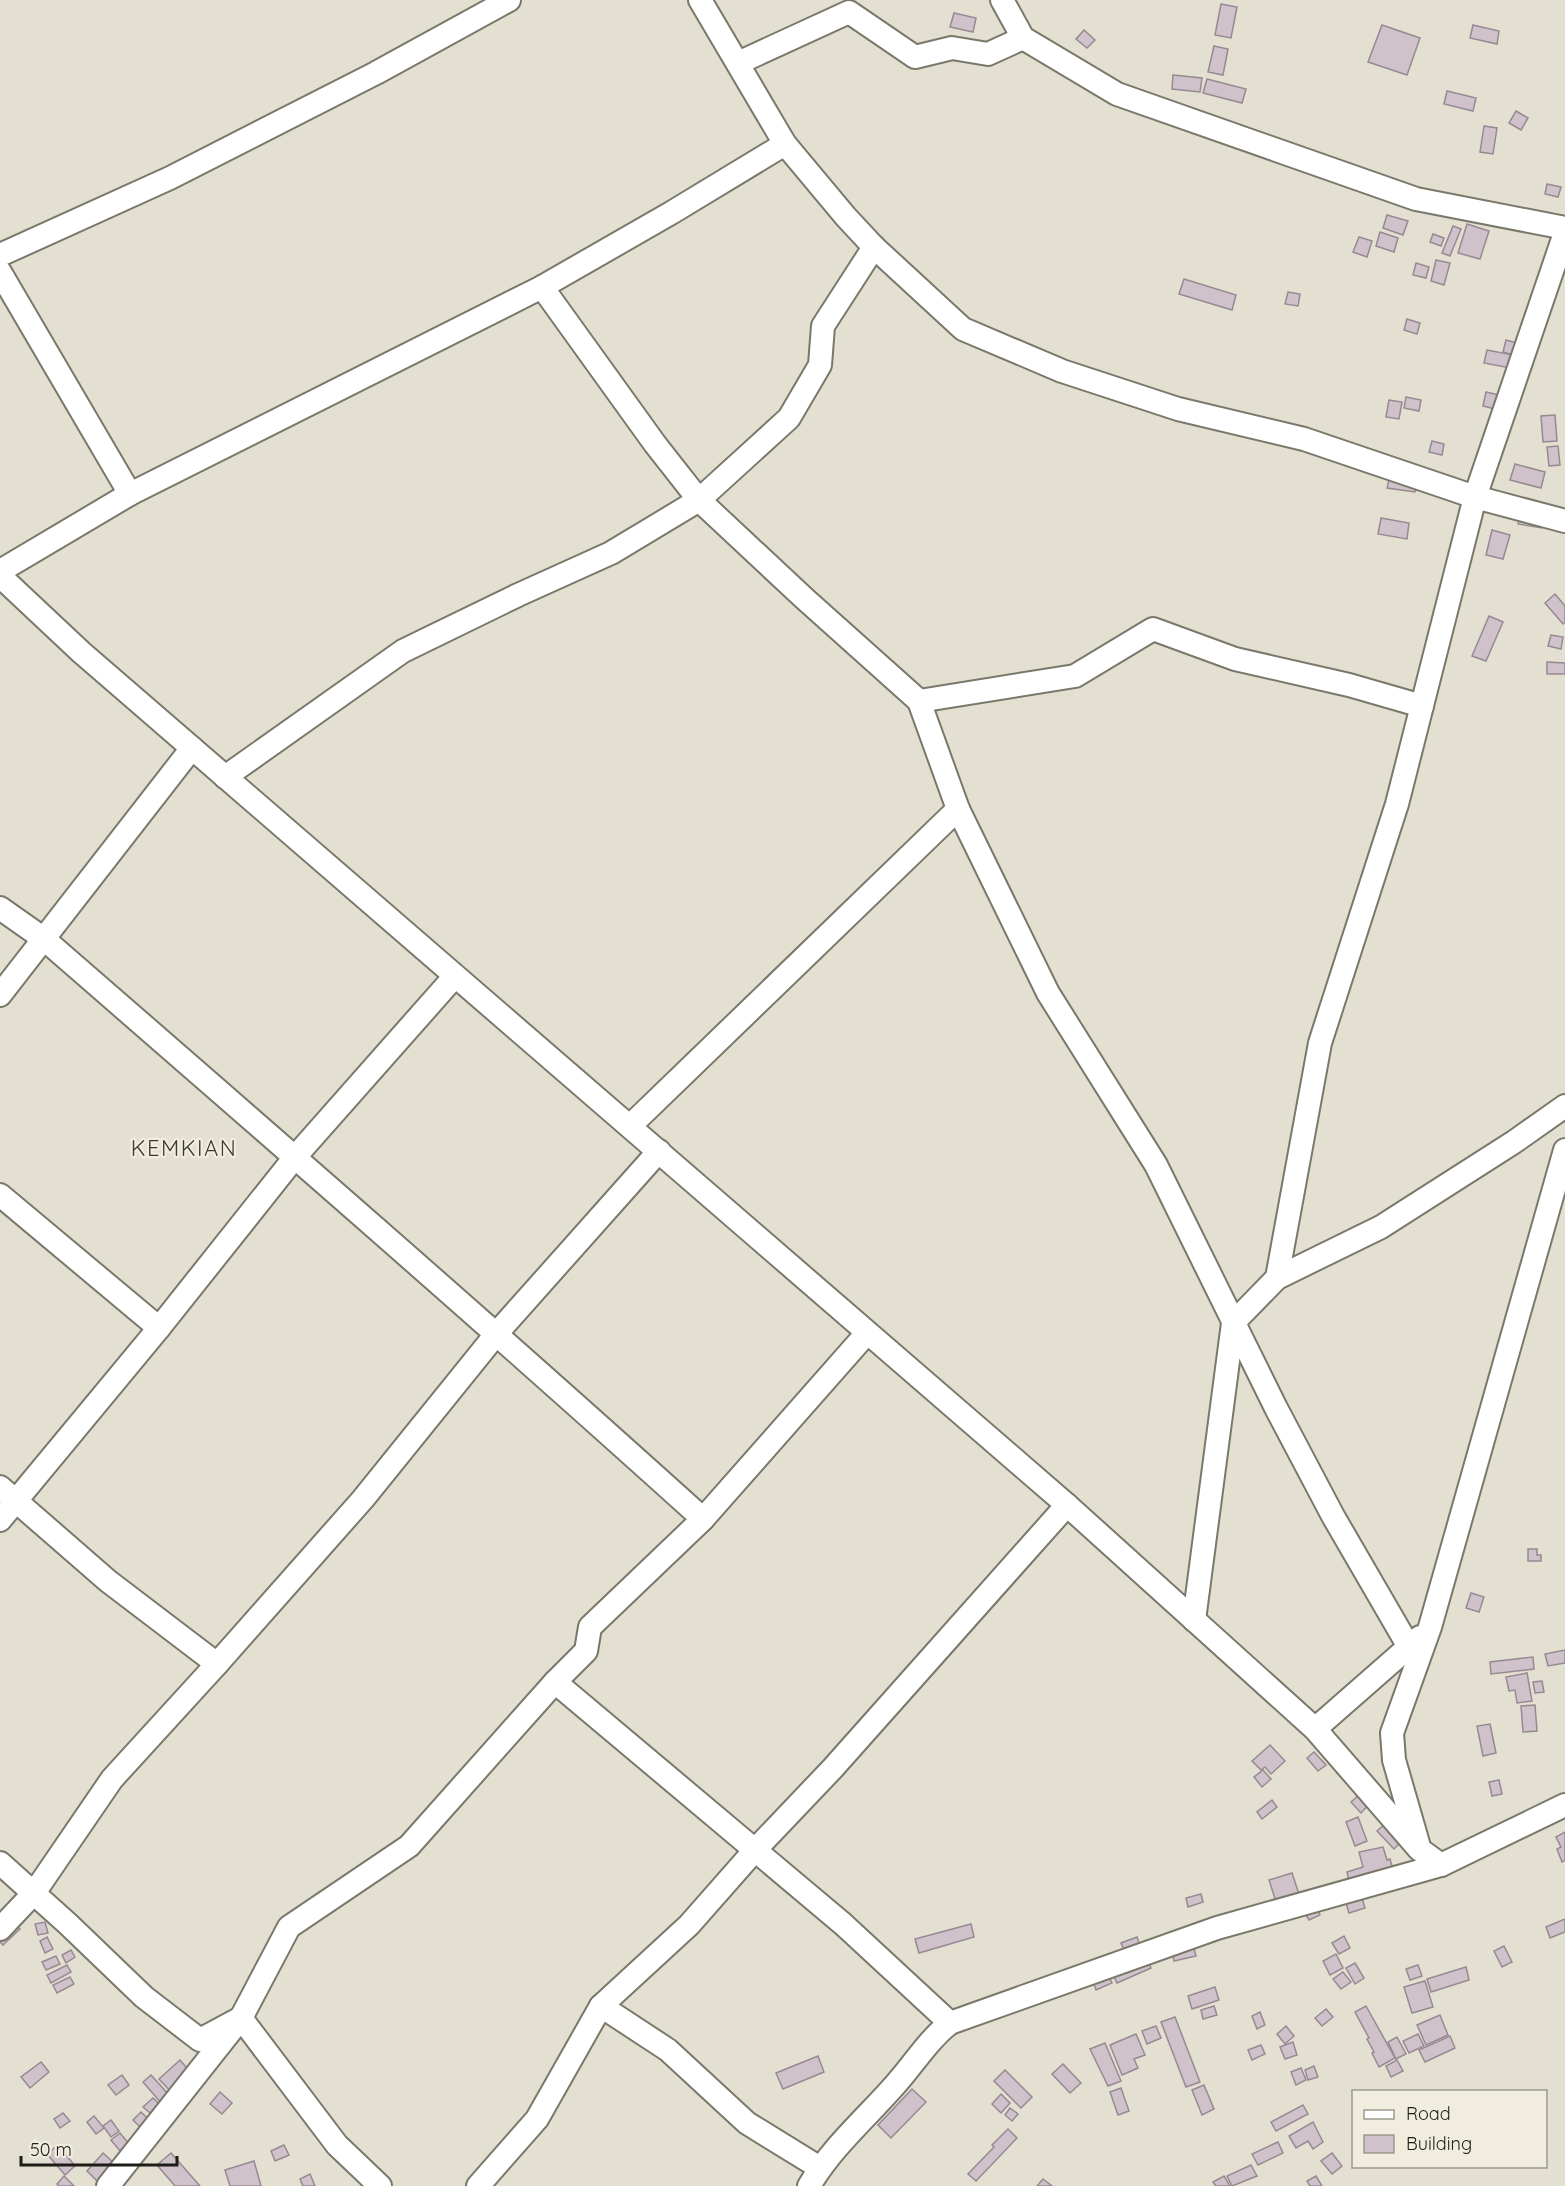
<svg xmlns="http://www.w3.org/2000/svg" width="1565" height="2186" font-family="Quicksand,sans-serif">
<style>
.building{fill:#d0c2cb;stroke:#978992;stroke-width:1.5}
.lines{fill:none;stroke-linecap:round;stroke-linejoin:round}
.minor-casing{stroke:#7a786a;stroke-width:26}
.minor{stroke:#fff;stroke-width:22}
.labels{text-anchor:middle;stroke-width:4.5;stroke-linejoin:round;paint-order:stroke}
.neighbourhood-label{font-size:22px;letter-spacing:1.5px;fill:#3c392d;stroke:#f0edde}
</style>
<rect width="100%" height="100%" fill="#e3e0d1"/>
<g class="building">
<path d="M 1221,4 L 1237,7 L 1231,38 L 1215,35 Z"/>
<path d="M 954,13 L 976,18 L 973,32 L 950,27 Z"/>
<path d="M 1382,25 L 1420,38 L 1407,75 L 1368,62 Z"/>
<path d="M 1473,25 L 1499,31 L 1497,44 L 1470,38 Z"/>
<path d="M 1084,30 L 1095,40 L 1087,48 L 1076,39 Z"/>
<path d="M 1214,46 L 1228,49 L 1223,75 L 1208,72 Z"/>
<path d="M 1173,75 L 1202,78 L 1200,92 L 1172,89 Z"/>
<path d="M 1207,79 L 1246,89 L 1242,103 L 1203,93 Z"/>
<path d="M 1447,91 L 1476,98 L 1473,111 L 1444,104 Z"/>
<path d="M 1516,111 L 1528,118 L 1521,130 L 1509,123 Z"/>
<path d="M 1484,126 L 1497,128 L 1493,154 L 1480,152 Z"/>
<path d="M 1547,184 L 1561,187 L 1558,197 L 1545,194 Z"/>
<path d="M 1387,215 L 1408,221 L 1403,235 L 1383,228 Z"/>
<path d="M 1467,224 L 1489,231 L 1480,259 L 1458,253 Z"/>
<path d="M 1453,226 L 1461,229 L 1450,256 L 1442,253 Z"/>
<path d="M 1380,232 L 1398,238 L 1394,252 L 1376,246 Z"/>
<path d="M 1433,234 L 1444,238 L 1441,246 L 1430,242 Z"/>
<path d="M 1359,237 L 1372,241 L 1367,257 L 1353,252 Z"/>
<path d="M 1436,260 L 1450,263 L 1444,285 L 1431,281 Z"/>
<path d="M 1416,263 L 1429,267 L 1426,278 L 1413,275 Z"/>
<path d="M 1184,279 L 1236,295 L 1232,310 L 1179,294 Z"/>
<path d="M 1288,292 L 1300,294 L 1298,306 L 1285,304 Z"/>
<path d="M 1407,319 L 1420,323 L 1417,334 L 1404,330 Z"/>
<path d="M 1506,340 L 1517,343 L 1514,355 L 1503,352 Z"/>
<path d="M 1487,350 L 1513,355 L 1510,368 L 1484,363 Z"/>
<path d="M 1486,392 L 1503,396 L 1499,410 L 1483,406 Z"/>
<path d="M 1406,397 L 1421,400 L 1419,411 L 1404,408 Z"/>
<path d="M 1389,400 L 1402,402 L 1399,419 L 1386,417 Z"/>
<path d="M 1555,415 L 1557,441 L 1543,442 L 1541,416 Z"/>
<path d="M 1432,441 L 1444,444 L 1442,455 L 1429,452 Z"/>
<path d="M 1558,446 L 1560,465 L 1549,466 L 1547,447 Z"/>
<path d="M 1515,464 L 1545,472 L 1541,488 L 1510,480 Z"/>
<path d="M 1391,471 L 1418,475 L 1415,492 L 1387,488 Z"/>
<path d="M 1520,514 L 1544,518 L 1542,528 L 1518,524 Z"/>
<path d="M 1381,518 L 1409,523 L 1407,539 L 1378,534 Z"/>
<path d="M 1492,530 L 1510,535 L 1503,559 L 1486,555 Z"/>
<path d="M 1555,594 L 1565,606 L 1565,622 L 1563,624 L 1545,603 Z"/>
<path d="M 1489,616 L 1503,622 L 1486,661 L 1472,656 Z"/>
<path d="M 1551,635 L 1563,637 L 1561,649 L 1548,646 Z"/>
<path d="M 1547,662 L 1565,663 L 1565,674 L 1547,674 Z"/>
<path d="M 1528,1549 L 1537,1549 L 1537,1555 L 1541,1555 L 1541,1561 L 1528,1561 Z"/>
<path d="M 1471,1593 L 1484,1597 L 1479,1612 L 1466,1608 Z"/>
<path d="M 1565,1650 L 1565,1663 L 1548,1666 L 1545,1654 Z"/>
<path d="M 1533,1657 L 1534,1669 L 1491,1674 L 1490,1662 Z"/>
<path d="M 1527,1673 L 1532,1701 L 1517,1703 L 1515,1690 L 1509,1691 L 1506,1677 Z"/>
<path d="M 1542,1681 L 1544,1692 L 1535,1693 L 1533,1682 Z"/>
<path d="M 1535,1705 L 1537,1731 L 1523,1732 L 1521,1706 Z"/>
<path d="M 1490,1724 L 1496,1753 L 1483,1756 L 1477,1726 Z"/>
<path d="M 1270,1745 L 1285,1761 L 1271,1774 L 1265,1767 L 1261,1770 L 1252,1761 Z"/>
<path d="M 1314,1752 L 1326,1765 L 1318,1771 L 1307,1758 Z"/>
<path d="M 1263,1770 L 1271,1779 L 1262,1787 L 1254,1777 Z"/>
<path d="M 1499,1780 L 1502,1794 L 1492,1796 L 1489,1782 Z"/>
<path d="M 1361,1793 L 1370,1803 L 1361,1813 L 1351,1802 Z"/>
<path d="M 1272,1800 L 1277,1807 L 1262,1819 L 1257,1812 Z"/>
<path d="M 1358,1817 L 1367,1841 L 1355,1846 L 1346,1822 Z"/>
<path d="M 1385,1824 L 1401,1842 L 1394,1849 L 1377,1831 Z"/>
<path d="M 1565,1832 L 1565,1860 L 1562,1862 L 1557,1849 L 1561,1847 L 1556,1837 Z"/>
<path d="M 1383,1847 L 1387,1860 L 1390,1859 L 1393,1870 L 1350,1884 L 1347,1872 L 1363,1867 L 1359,1852 Z"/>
<path d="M 1292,1873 L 1300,1897 L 1277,1905 L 1269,1880 Z"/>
<path d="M 1201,1894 L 1203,1902 L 1188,1907 L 1186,1898 Z"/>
<path d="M 1361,1895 L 1365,1908 L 1349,1913 L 1345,1900 Z"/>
<path d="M 1314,1904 L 1320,1915 L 1309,1920 L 1303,1910 Z"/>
<path d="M 1565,1919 L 1565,1932 L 1550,1938 L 1546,1927 Z"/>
<path d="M 13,1922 L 20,1929 L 3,1945 L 0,1942 L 0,1935 Z"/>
<path d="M 45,1922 L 48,1933 L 38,1935 L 35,1924 Z"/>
<path d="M 971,1924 L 974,1937 L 919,1953 L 915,1939 Z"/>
<path d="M 1344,1936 L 1350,1948 L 1339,1954 L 1332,1943 Z"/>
<path d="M 47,1937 L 53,1949 L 45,1953 L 40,1941 Z"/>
<path d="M 1137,1937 L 1141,1948 L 1126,1955 L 1121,1943 Z"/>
<path d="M 1193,1944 L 1196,1956 L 1174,1961 L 1172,1949 Z"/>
<path d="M 1504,1946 L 1512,1962 L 1502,1967 L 1494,1951 Z"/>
<path d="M 71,1950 L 75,1957 L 66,1963 L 62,1955 Z"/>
<path d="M 1336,1954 L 1343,1968 L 1330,1975 L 1323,1961 Z"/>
<path d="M 56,1956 L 60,1964 L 46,1970 L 42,1962 Z"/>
<path d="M 1147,1958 L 1151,1968 L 1117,1983 L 1112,1972 Z"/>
<path d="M 1355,1963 L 1364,1978 L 1355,1984 L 1346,1968 Z"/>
<path d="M 67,1965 L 71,1972 L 51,1983 L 47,1975 Z"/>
<path d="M 1418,1965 L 1422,1976 L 1410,1980 L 1406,1969 Z"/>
<path d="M 1466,1967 L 1469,1980 L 1431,1992 L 1427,1979 Z"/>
<path d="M 1343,1972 L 1351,1982 L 1341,1989 L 1333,1979 Z"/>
<path d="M 1108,1975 L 1112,1983 L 1096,1990 L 1093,1981 Z"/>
<path d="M 70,1977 L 74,1984 L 57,1993 L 53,1985 Z"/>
<path d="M 1425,1981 L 1433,2007 L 1412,2013 L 1404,1987 Z"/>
<path d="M 1215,1987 L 1219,2000 L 1192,2009 L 1188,1996 Z"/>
<path d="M 1214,2006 L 1217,2015 L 1203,2019 L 1201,2010 Z"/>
<path d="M 1366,2006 L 1395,2058 L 1379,2067 L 1372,2053 L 1374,2052 L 1367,2039 L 1369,2038 L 1355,2012 Z"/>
<path d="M 1326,2009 L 1333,2017 L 1322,2026 L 1315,2018 Z"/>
<path d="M 1260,2012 L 1265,2025 L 1257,2029 L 1252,2016 Z"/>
<path d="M 1440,2015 L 1448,2035 L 1426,2045 L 1417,2025 Z"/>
<path d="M 1175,2017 L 1200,2082 L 1186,2087 L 1161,2022 Z"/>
<path d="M 1156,2026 L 1161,2038 L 1147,2044 L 1142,2031 Z"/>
<path d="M 1286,2026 L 1294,2036 L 1285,2044 L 1277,2034 Z"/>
<path d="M 1136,2034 L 1145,2055 L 1134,2059 L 1138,2068 L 1122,2075 L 1110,2045 Z"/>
<path d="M 1418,2034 L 1424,2046 L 1409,2053 L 1403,2041 Z"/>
<path d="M 1450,2036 L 1455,2048 L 1425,2062 L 1419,2050 Z"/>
<path d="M 1397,2037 L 1406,2054 L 1396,2059 L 1388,2042 Z"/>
<path d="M 1293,2042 L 1297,2055 L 1285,2059 L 1280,2047 Z"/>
<path d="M 1105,2043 L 1121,2081 L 1108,2086 L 1090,2049 Z"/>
<path d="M 1261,2045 L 1265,2054 L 1252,2060 L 1248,2050 Z"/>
<path d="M 818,2056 L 824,2072 L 783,2089 L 776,2073 Z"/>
<path d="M 180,2060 L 192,2074 L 172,2093 L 159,2079 Z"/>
<path d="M 1397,2060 L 1403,2071 L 1391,2077 L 1386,2066 Z"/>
<path d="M 41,2062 L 49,2072 L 30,2088 L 21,2077 Z"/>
<path d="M 1063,2064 L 1081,2083 L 1070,2093 L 1052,2074 Z"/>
<path d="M 1314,2066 L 1318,2077 L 1308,2080 L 1305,2070 Z"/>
<path d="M 1301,2068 L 1306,2080 L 1296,2085 L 1291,2072 Z"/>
<path d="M 1005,2070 L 1032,2097 L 1021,2108 L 994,2081 Z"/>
<path d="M 122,2075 L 129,2085 L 116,2095 L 108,2085 Z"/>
<path d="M 151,2075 L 170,2096 L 162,2104 L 143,2082 Z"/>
<path d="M 1204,2085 L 1214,2109 L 1202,2115 L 1192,2090 Z"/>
<path d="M 1121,2088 L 1129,2111 L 1118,2115 L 1110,2092 Z"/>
<path d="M 912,2089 L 926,2102 L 891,2138 L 878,2125 Z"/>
<path d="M 220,2092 L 232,2103 L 222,2114 L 210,2104 Z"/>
<path d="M 1001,2094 L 1010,2103 L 1001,2113 L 992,2104 Z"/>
<path d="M 153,2098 L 159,2104 L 150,2113 L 143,2107 Z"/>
<path d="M 1303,2105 L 1308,2114 L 1276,2131 L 1271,2122 Z"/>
<path d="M 1010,2108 L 1018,2114 L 1012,2121 L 1005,2115 Z"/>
<path d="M 141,2112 L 149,2120 L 141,2128 L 133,2120 Z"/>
<path d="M 63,2113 L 70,2121 L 60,2128 L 54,2119 Z"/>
<path d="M 94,2116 L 104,2128 L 96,2134 L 87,2122 Z"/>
<path d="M 111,2120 L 119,2131 L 111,2137 L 103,2126 Z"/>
<path d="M 1313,2122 L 1323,2142 L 1313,2149 L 1308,2141 L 1296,2148 L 1289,2136 Z"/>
<path d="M 1008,2129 L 1017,2138 L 976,2181 L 968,2174 L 994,2147 L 992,2145 Z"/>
<path d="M 120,2133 L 129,2144 L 120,2151 L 111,2140 Z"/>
<path d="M 1278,2142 L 1283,2153 L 1258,2165 L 1252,2154 Z"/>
<path d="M 58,2145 L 75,2166 L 65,2175 L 47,2154 Z"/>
<path d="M 284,2145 L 289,2155 L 275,2161 L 271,2151 Z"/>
<path d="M 103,2153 L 115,2164 L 98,2182 L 87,2171 Z"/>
<path d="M 171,2153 L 200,2186 L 175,2186 L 157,2165 Z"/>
<path d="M 1332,2153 L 1342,2166 L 1332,2174 L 1321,2161 Z"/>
<path d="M 254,2161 L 261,2186 L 230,2186 L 225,2170 Z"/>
<path d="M 1251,2165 L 1257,2176 L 1232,2186 L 1227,2176 Z"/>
<path d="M 310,2174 L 315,2186 L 303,2186 L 300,2179 Z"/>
<path d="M 64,2176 L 74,2186 L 59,2186 L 57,2184 Z"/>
<path d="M 1224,2176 L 1230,2186 L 1216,2186 L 1213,2182 Z"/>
<path d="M 1316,2176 L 1322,2186 L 1310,2186 L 1307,2181 Z"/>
<path d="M 1043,2179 L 1052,2186 L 1037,2186 Z"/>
</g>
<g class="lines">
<defs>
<g id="minor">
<path d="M 700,0 L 785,144 L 846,217 L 874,247 L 963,329 L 1062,371 L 1178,409 L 1304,439 L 1475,497 L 1565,521"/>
<path d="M 1002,0 L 1023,38 L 1117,94 L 1416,199 L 1565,228"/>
<path d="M 738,63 L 849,12 L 915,57 L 952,48 L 988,54 L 1023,38"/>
<path d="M 0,255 L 170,178 L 376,73 L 509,0"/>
<path d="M 0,272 L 130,494"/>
<path d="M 542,287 L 655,444 L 699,500 L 805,599 L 919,701 L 958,809 L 1048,993 L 1156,1165 L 1276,1408 L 1333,1516 L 1409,1647"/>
<path d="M 0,571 L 130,494 L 542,287 L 671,213 L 785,144"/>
<path d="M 0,576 L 81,652 L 1067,1505 L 1315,1729 L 1419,1849 L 1441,1865"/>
<path d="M 919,701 L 1075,676 L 1153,629 L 1235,659 L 1349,685 L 1422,706"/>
<path d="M 225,777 L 403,651 L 518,595 L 611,553 L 699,500 L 789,418 L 820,365 L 823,326 L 874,247"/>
<path d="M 0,908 L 44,939 C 265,1131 486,1323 703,1519"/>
<path d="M 0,995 L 192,748"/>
<path d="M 630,1126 L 958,809"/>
<path d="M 0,1195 L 159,1328"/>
<path d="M 1277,1278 L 1320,1043 L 1397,804 L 1475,497 L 1565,233"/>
<path d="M 0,1487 L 108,1581 L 217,1664"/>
<path d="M 0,1520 L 159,1328 L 295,1157 L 455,976"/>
<path d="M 1194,1620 L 1233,1323 L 1277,1278 L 1381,1227 L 1514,1142 L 1565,1106"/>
<path d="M 555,1682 L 843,1924 L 950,2023"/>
<path d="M 1315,1729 L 1420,1637"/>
<path d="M 1418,1843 L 1394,1760 L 1392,1733 L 1430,1627 L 1565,1150"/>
<path d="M 0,1863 L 68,1924 L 144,1997 L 200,2040 L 241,2018 L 337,2145 L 380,2186"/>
<path d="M 0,1929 L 34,1893 L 112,1779 L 217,1664 L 363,1499 L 497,1333 L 659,1151"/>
<path d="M 601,2006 L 668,2050 L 747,2123 L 820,2168"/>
<path d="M 108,2186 L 241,2018 L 289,1927 L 409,1846 L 555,1682 L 586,1651 L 590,1627 L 703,1519 L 867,1333"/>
<path d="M 478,2186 L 537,2119 L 601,2006 L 689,1925 L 755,1850 L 833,1768 L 1067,1505"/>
<path d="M 809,2186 C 832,2147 866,2118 895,2085 C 914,2064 928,2040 950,2023 L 1217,1928 L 1441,1865 L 1565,1805"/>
</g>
</defs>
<use href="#minor" class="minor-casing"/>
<use href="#minor" class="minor"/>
</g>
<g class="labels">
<g class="neighbourhood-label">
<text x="184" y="1156">KEMKIAN</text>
</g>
</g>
<rect x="1352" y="2090" width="195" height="78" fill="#f0edde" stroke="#9c998e" stroke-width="1.5"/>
<rect x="1364" y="2110" width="30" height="9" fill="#ffffff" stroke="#9c998e" stroke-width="1.5"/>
<text x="1406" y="2120" font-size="18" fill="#1d1c17">Road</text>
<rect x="1364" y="2135" width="30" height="18" fill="#d0c2cb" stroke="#9c998e" stroke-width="1.5"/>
<text x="1406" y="2150" font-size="18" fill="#1d1c17">Building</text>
<path d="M21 2156v9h156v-9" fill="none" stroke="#1d1c17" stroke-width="3"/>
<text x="30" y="2156" font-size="18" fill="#1d1c17" stroke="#f0edde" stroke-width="4.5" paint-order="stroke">50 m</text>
</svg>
